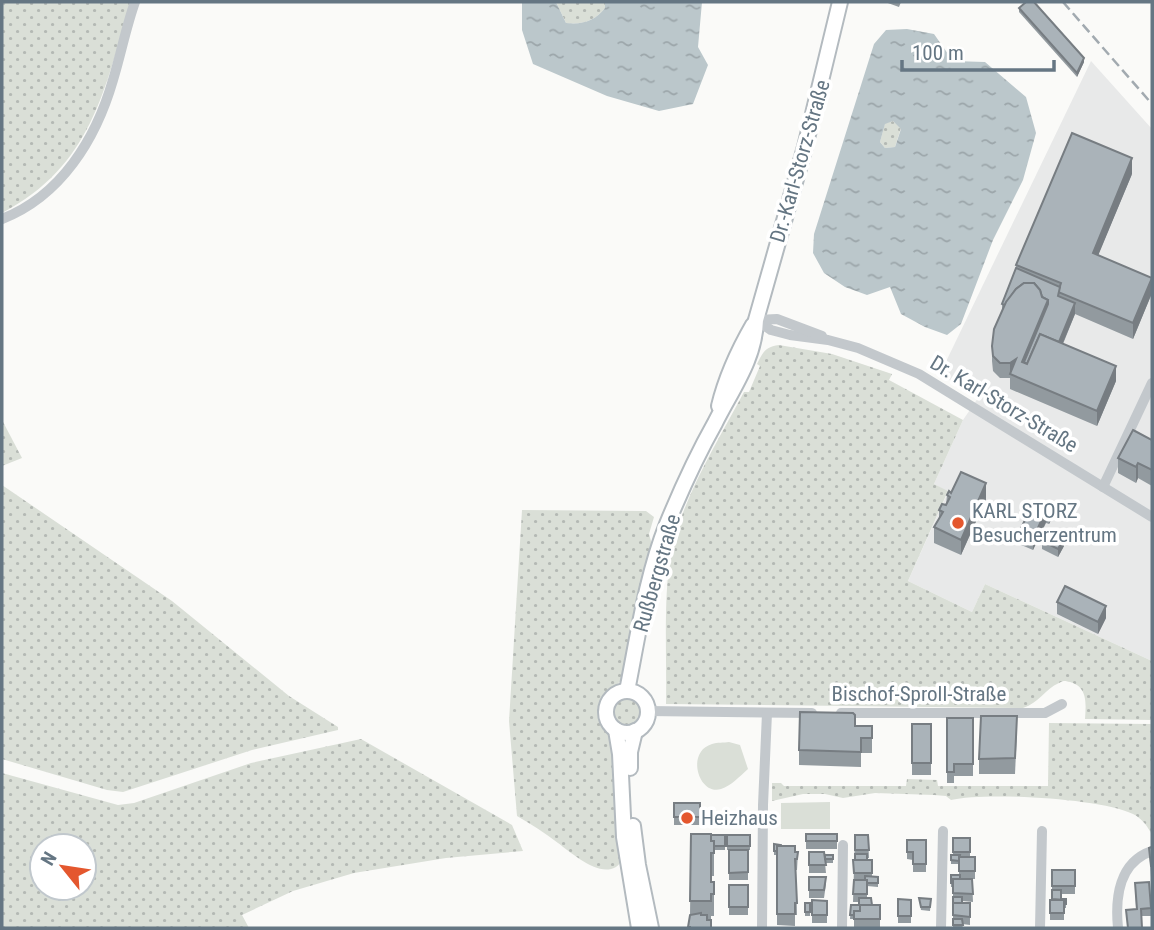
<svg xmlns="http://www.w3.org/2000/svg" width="1154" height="930" font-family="'Roboto Condensed',sans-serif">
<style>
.built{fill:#e8e9e9}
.grass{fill:url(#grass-dots);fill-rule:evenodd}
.garden{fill:#dadfd7}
.water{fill:url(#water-ripples);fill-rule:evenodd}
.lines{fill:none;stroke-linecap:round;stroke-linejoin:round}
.secondary-casing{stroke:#b3babf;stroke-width:18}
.street{stroke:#c3c8cc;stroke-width:10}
.secondary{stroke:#fff;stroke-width:14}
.rail{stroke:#a2aab0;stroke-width:2.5;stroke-dasharray:10 5;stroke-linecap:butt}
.wall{fill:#929a9f}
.shaded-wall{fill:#777d82}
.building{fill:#aab3b9;stroke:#777d82;stroke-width:2}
.poi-dot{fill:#e4572e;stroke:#fff;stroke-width:2.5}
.labels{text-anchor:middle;stroke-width:7;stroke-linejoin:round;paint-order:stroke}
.street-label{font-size:21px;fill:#657683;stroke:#fff}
.poi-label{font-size:21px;fill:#657683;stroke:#fff;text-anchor:start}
</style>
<defs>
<pattern id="grass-dots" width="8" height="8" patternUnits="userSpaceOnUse" patternTransform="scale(1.75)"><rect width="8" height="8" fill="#dadfd7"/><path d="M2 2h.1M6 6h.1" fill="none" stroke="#b4b9b4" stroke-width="1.8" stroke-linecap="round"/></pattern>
<pattern id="water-ripples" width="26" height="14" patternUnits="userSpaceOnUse" patternTransform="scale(1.75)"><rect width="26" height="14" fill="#bbc7cb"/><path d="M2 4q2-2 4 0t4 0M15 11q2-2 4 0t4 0" fill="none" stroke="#9ca6aa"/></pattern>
</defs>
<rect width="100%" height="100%" fill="#fafaf8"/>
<path class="built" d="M 1091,61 L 1152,129 L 1152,661 L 985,584 L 972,612 L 908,581 L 948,492 L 934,484 L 963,420 L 978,398 L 940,374 Z"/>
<g class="grass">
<path d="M 2,2 L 131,2 C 104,90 92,166 2,213 Z"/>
<path d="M 556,2 L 605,2 L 605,8 C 595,21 582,25 566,23 Z"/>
<path d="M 893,121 L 901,128 L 895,147 L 885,148 L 880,142 L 885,123 Z"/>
<path d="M 779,345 L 832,354 L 892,374 L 889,380 L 963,420 L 934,484 L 948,491 L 908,581 L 972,612 L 985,584 L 1152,661 L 1152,720 L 1085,719 C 1086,704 1088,687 1070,682 C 1064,681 1065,680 1059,683 C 1045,689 1039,703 1023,708 L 666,704 C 667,658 663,597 671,553 C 682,498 718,441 744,392 L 749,392 L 760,366 L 757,364 C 763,352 765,347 779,345 Z"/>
<path d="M 2,420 L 22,458 L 2,466 Z"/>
<path d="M 2,485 L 172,601 L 289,696 L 338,727 L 338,730 L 252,750 L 123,792 L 107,790 L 2,759 Z"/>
<path d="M 522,510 L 646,511 L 654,517 L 649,534 L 653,548 L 622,679 C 617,686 610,688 605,694 C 593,708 602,726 613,737 L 623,859 C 608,886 573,854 558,843 C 545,833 531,824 517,816 L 509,721 Z"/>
<circle cx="626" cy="712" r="15"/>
<path d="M 1049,723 L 1152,724 L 1152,832 L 1151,833 C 1146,824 1141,818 1133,814 C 1100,798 986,792 951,800 L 946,796 L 934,795 L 875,793 L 843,798 L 825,794 L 803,794 L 772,801 L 772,783 L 781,783 L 784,786 L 906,786 L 907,779 L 937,780 L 938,786 L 1048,786 Z"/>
<path d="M 361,739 L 512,825 L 523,851 L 446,858 L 354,873 L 293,891 L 242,915 L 249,928 L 2,928 L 2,773 L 118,805 L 134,803 L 251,763 ZM 42,846 L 84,846 L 84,888 L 42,888 Z"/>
</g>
<g class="garden">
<path d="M 729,742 L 740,745 L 748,769 C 740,776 731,786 721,789 C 699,796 685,752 712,744 C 717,742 724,743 729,742 Z"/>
<path d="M 830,802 L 830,829 L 781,829 L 781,803 Z"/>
</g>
<g class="water">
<path d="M 522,2 L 556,2 L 566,23 C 582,25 595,21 605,8 L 605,2 L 702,2 L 698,47 L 708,65 L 693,104 L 659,111 L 607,96 L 533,64 L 522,30 Z"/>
<path d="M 907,29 L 934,34 L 953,61 L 985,62 L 1026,97 L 1036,133 L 1023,180 L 993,240 L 961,324 L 947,335 L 925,327 L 901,314 L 890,287 L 867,295 L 845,287 L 824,273 L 813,253 L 814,234 L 874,44 L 886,30 ZM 893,121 L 901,129 L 895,147 L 885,148 L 880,142 L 885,124 Z"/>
</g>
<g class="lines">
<defs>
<g id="secondary">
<path d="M 719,406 C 726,377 738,351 753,325"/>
<path d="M 627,691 C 638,636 646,577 667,524 C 681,490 697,455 715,423 C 732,389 755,359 756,320 L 805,147 L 840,2"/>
<circle cx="627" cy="712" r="21"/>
<path d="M 616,730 L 620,754 L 624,837 L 639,928"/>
<path d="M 630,768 L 630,752 L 635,731"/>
<path d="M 633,826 L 638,865 L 651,928"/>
</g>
</defs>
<use href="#secondary" class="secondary-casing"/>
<g class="street">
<path d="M 2,219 C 61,196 96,139 113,80 C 121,54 126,27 135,2"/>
<path d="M 756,320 L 771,330 L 790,335 L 828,340 L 858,348 L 919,374 L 1152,517"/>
<path d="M 756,320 L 777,319 L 822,336"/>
<path d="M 1103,487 L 1152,383"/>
<path d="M 648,711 L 812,713"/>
<path d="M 841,713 L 1045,713 L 1062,704"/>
<path d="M 762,928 L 763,805 L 767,713"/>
<path d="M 842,928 L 843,845"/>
<path d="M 941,928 L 943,831"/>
<path d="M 1040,928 L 1042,831"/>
<path d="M 1118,928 C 1115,898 1119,862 1152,851"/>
</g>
<use href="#secondary" class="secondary"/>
<path class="rail" d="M 1063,2 L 1152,104"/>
</g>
<g class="wall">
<path d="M 885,2 L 901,2 L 899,7 Z"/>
<path d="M 1019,8 L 1084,62 L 1077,77 L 1019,12 Z"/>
<path d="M 1132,174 L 1098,255 L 1152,278 L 1152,293 L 1133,339 L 1075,314 L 1063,344 L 1116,381 L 1097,426 L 1010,389 L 1010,378 L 1000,378 L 993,371 L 992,361 L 992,346 L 1002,312 L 1002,304 L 1016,268 L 1016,265 Z"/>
<path d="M 1152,440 L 1152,486 L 1138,478 L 1136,483 L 1118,473 L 1118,458 Z"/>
<path d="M 951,493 L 986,499 L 961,555 L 934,543 L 934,527 L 939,518 L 939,510 L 946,505 L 947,495 Z"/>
<path d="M 1033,504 L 1053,516 L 1049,524 L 1046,523 L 1033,550 L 1019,544 L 1019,532 Z"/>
<path d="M 1042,541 L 1064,546 L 1058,557 L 1042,549 Z"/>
<path d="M 1057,602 L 1106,618 L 1098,634 L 1057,614 Z"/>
<path d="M 947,718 L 973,718 L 973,776 L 954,776 L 954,783 L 947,783 Z"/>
<rect x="912" y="724" width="19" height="51"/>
<path d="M 855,726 L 872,726 L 872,753 L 861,753 L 861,767 L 799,765 L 799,750 Z"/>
<path d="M 1017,731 L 1015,774 L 979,774 L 979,759 Z"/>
<rect x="674" y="803" width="26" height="22"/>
<path d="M 691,834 L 725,835 L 725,850 L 714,850 L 714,876 L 711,876 L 711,882 L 714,882 L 714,916 L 711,916 L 711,928 L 688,928 L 690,915 Z"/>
<rect x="806" y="834" width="31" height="15"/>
<rect x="727" y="835" width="23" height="15"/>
<path d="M 855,835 L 868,835 L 869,858 L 867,858 L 867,860 L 872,860 L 872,877 L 878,877 L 878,887 L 867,886 L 867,898 L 872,905 L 880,905 L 880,927 L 854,927 L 854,919 L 850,919 L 851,905 L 859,905 L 859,902 L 853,902 Z"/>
<path d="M 953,838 L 970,838 L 970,857 L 975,857 L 975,879 L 972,879 L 973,902 L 962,901 L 962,903 L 970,903 L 970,925 L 962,924 L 963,928 L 953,928 L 953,887 L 951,887 L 951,875 L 959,875 L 959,864 L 951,864 L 951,855 L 953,855 Z"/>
<path d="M 907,840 L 926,840 L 926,872 L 913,872 L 913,860 L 907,859 Z"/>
<path d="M 774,844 L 798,852 L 797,870 L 796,870 L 797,915 L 795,915 L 795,926 L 777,925 L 777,855 L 774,855 Z"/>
<path d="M 1152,847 L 1152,878 L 1151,878 L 1149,848 Z"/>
<rect x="729" y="850" width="19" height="30"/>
<path d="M 809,852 L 825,855 L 833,855 L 833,863 L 825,863 L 826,873 L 809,873 Z"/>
<path d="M 1052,870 L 1075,870 L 1075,894 L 1061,894 L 1061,899 L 1066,899 L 1066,908 L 1064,908 L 1064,920 L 1050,920 L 1050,900 L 1052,900 Z"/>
<path d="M 809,877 L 826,884 L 824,898 L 809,898 Z"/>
<path d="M 1135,883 L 1151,908 L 1151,916 L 1142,916 L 1136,909 Z"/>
<rect x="729" y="885" width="19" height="30"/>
<path d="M 919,898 L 931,899 L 930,911 L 921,910 Z"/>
<path d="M 898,899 L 911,900 L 911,923 L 898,923 Z"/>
<path d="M 812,900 L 827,901 L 827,923 L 812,923 Z"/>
<rect x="805" y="903" width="5" height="13"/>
</g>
<g class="shaded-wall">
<path d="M 1084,58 L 1084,62 L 1077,77 L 1077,73 Z"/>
<path d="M 1132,158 L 1132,174 L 1093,268 L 1093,253 Z"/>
<path d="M 1152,278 L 1152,293 L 1133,339 L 1133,323 Z"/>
<path d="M 1048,300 L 1048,315 L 1026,367 L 1022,362 Z"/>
<path d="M 1075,303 L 1075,314 L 1057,357 L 1057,345 Z"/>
<path d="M 1016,359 L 1010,374 L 1010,363 Z"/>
<path d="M 1116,366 L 1116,381 L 1097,426 L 1097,411 Z"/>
<path d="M 1138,463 L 1138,478 L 1136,483 L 1136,467 Z"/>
<path d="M 986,483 L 986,499 L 961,555 L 961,540 Z"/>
<path d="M 1053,508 L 1053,516 L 1049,524 L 1049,516 Z"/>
<path d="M 1046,510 L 1046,522 L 1033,550 L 1033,539 Z"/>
<path d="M 1064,538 L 1064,546 L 1058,557 L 1058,549 Z"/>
<path d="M 1106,606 L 1106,618 L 1098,634 L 1098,622 Z"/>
</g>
<g class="building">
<path d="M 1026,2 L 1034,2 L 1084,58 L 1077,73 L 1019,8 Z"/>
<path d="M 1072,133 L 1132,158 L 1093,253 L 1152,278 L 1133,323 L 1058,292 L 1061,283 L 1016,265 Z"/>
<path d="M 1016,268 L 1060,287 L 1058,296 L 1075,303 L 1059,342 L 1040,334 L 1027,364 L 1024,362 L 1048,304 L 1048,300 L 1042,297 L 1040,290 L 1034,283 L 1024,283 L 1016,289 L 1005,305 L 1002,304 Z"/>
<path d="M 1024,283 L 1034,283 L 1040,290 L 1042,297 L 1048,300 L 1022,362 L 1027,364 L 1040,334 L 1116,366 L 1097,411 L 1010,374 L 1016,359 L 1010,363 L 1000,363 L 993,356 L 992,346 L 994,329 L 1006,302 L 1016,289 Z"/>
<path d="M 1133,430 L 1152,440 L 1152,470 L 1138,463 L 1136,467 L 1118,458 Z"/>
<path d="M 961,472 L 986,483 L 961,540 L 934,527 L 943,512 L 939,510 L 942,504 L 946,505 L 950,497 L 947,495 L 949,491 L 951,493 Z"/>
<path d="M 1041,502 L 1053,508 L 1049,516 L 1046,515 L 1046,510 L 1038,506 Z"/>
<path d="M 1033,504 L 1046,510 L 1033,539 L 1019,532 Z"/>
<path d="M 1048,530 L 1064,538 L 1058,549 L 1042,541 Z"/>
<path d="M 1065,586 L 1106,606 L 1098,622 L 1057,602 Z"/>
<path d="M 800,712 L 853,713 L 855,715 L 855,726 L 872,726 L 872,738 L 861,738 L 861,752 L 799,750 Z"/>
<path d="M 981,716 L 1017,716 L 1015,758 L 979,759 Z"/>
<path d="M 947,718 L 973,718 L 973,764 L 954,764 L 954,772 L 947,772 Z"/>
<rect x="912" y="724" width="19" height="39"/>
<rect x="674" y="803" width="26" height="14"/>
<path d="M 691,834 L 711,834 L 711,841 L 714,841 L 714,853 L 711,853 L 711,882 L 714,882 L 714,894 L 711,894 L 711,901 L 690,901 Z"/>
<rect x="806" y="834" width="31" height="7"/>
<path d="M 711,835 L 725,835 L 725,846 L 714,846 L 714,841 L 711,841 Z"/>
<rect x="727" y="835" width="23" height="11"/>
<path d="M 855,835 L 868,835 L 869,850 L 855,850 Z"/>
<rect x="953" y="838" width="17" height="14"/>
<path d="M 907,840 L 926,840 L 926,864 L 913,864 L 913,852 L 907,852 Z"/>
<path d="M 774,844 L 781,845 L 781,846 L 777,846 L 777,851 L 774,851 Z"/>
<path d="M 777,846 L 795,846 L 795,852 L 798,852 L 797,859 L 795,859 L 797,903 L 795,903 L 795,914 L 777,914 Z"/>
<path d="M 1152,847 L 1152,866 L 1151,866 L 1149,848 Z"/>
<path d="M 729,850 L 748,850 L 748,872 L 729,873 Z"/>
<path d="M 809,852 L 824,852 L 826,865 L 809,865 Z"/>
<rect x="855" y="854" width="12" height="6"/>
<rect x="825" y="855" width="8" height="4"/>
<path d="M 951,855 L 960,855 L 959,861 L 951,860 Z"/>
<rect x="959" y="857" width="16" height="14"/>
<path d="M 853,860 L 872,860 L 872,873 L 854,873 Z"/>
<rect x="1052" y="870" width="23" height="16"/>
<path d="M 951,875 L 960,875 L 960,879 L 953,879 L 953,883 L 951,883 Z"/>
<path d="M 865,876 L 878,877 L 878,883 L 867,883 L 867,880 L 865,880 Z"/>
<path d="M 809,877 L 826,877 L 824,890 L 809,890 Z"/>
<path d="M 953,879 L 972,879 L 973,894 L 953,893 Z"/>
<path d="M 854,880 L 867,880 L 867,894 L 853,894 Z"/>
<path d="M 1149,882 L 1151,908 L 1141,909 L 1142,928 L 1128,928 L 1126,910 L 1137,909 L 1135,883 Z"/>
<rect x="729" y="885" width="19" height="22"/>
<path d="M 1052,890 L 1061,890 L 1061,899 L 1066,899 L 1066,904 L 1064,904 L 1064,900 L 1052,899 Z"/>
<rect x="953" y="897" width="9" height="6"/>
<path d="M 859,898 L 871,898 L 872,905 L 860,905 L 860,911 L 854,911 L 854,915 L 850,915 L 851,905 L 859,905 Z"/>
<path d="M 919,898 L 931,899 L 930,907 L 921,907 Z"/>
<path d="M 898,899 L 911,900 L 911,916 L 898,916 Z"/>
<path d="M 812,900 L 827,901 L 827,915 L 812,915 Z"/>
<rect x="1050" y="900" width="14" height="13"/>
<rect x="805" y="903" width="5" height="9"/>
<path d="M 953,903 L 970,903 L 970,917 L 953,915 Z"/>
<path d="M 860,905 L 880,905 L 880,919 L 854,919 L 854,911 L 860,911 Z"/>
<path d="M 701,913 L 701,915 L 707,915 L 707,920 L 711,920 L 711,928 L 690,928 L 690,927 L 688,927 L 690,915 Z"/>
<path d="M 953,919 L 962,919 L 963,925 L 953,925 Z"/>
</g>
<g class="poi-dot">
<circle cx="958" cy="523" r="7"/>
<circle cx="687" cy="818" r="7"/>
</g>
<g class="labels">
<g class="street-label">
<text transform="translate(800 161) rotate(-74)" y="7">Dr.-Karl-Storz-Straße</text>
<text transform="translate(1004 404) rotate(31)" y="7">Dr. Karl-Storz-Straße</text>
<text transform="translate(657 573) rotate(-74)" y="7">Rußbergstraße</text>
<text x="919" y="701">Bischof-Sproll-Straße</text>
</g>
<g class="poi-label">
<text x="972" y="518">KARL STORZ<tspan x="972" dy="24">Besucherzentrum</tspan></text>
<text x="701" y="825">Heizhaus</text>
</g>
</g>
<rect width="1154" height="930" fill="none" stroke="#657683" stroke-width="7"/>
<g transform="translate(63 867) rotate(300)"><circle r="33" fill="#ffffff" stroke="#c1c8cd" stroke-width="2"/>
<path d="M0-5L12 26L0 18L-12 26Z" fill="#e4572e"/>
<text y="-10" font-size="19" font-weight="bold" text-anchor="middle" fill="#657683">N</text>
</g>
<path d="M902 60v10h152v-10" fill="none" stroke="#657683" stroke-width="3.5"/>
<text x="912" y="60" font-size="21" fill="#657683" stroke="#ffffff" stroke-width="5" paint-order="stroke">100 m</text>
</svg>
